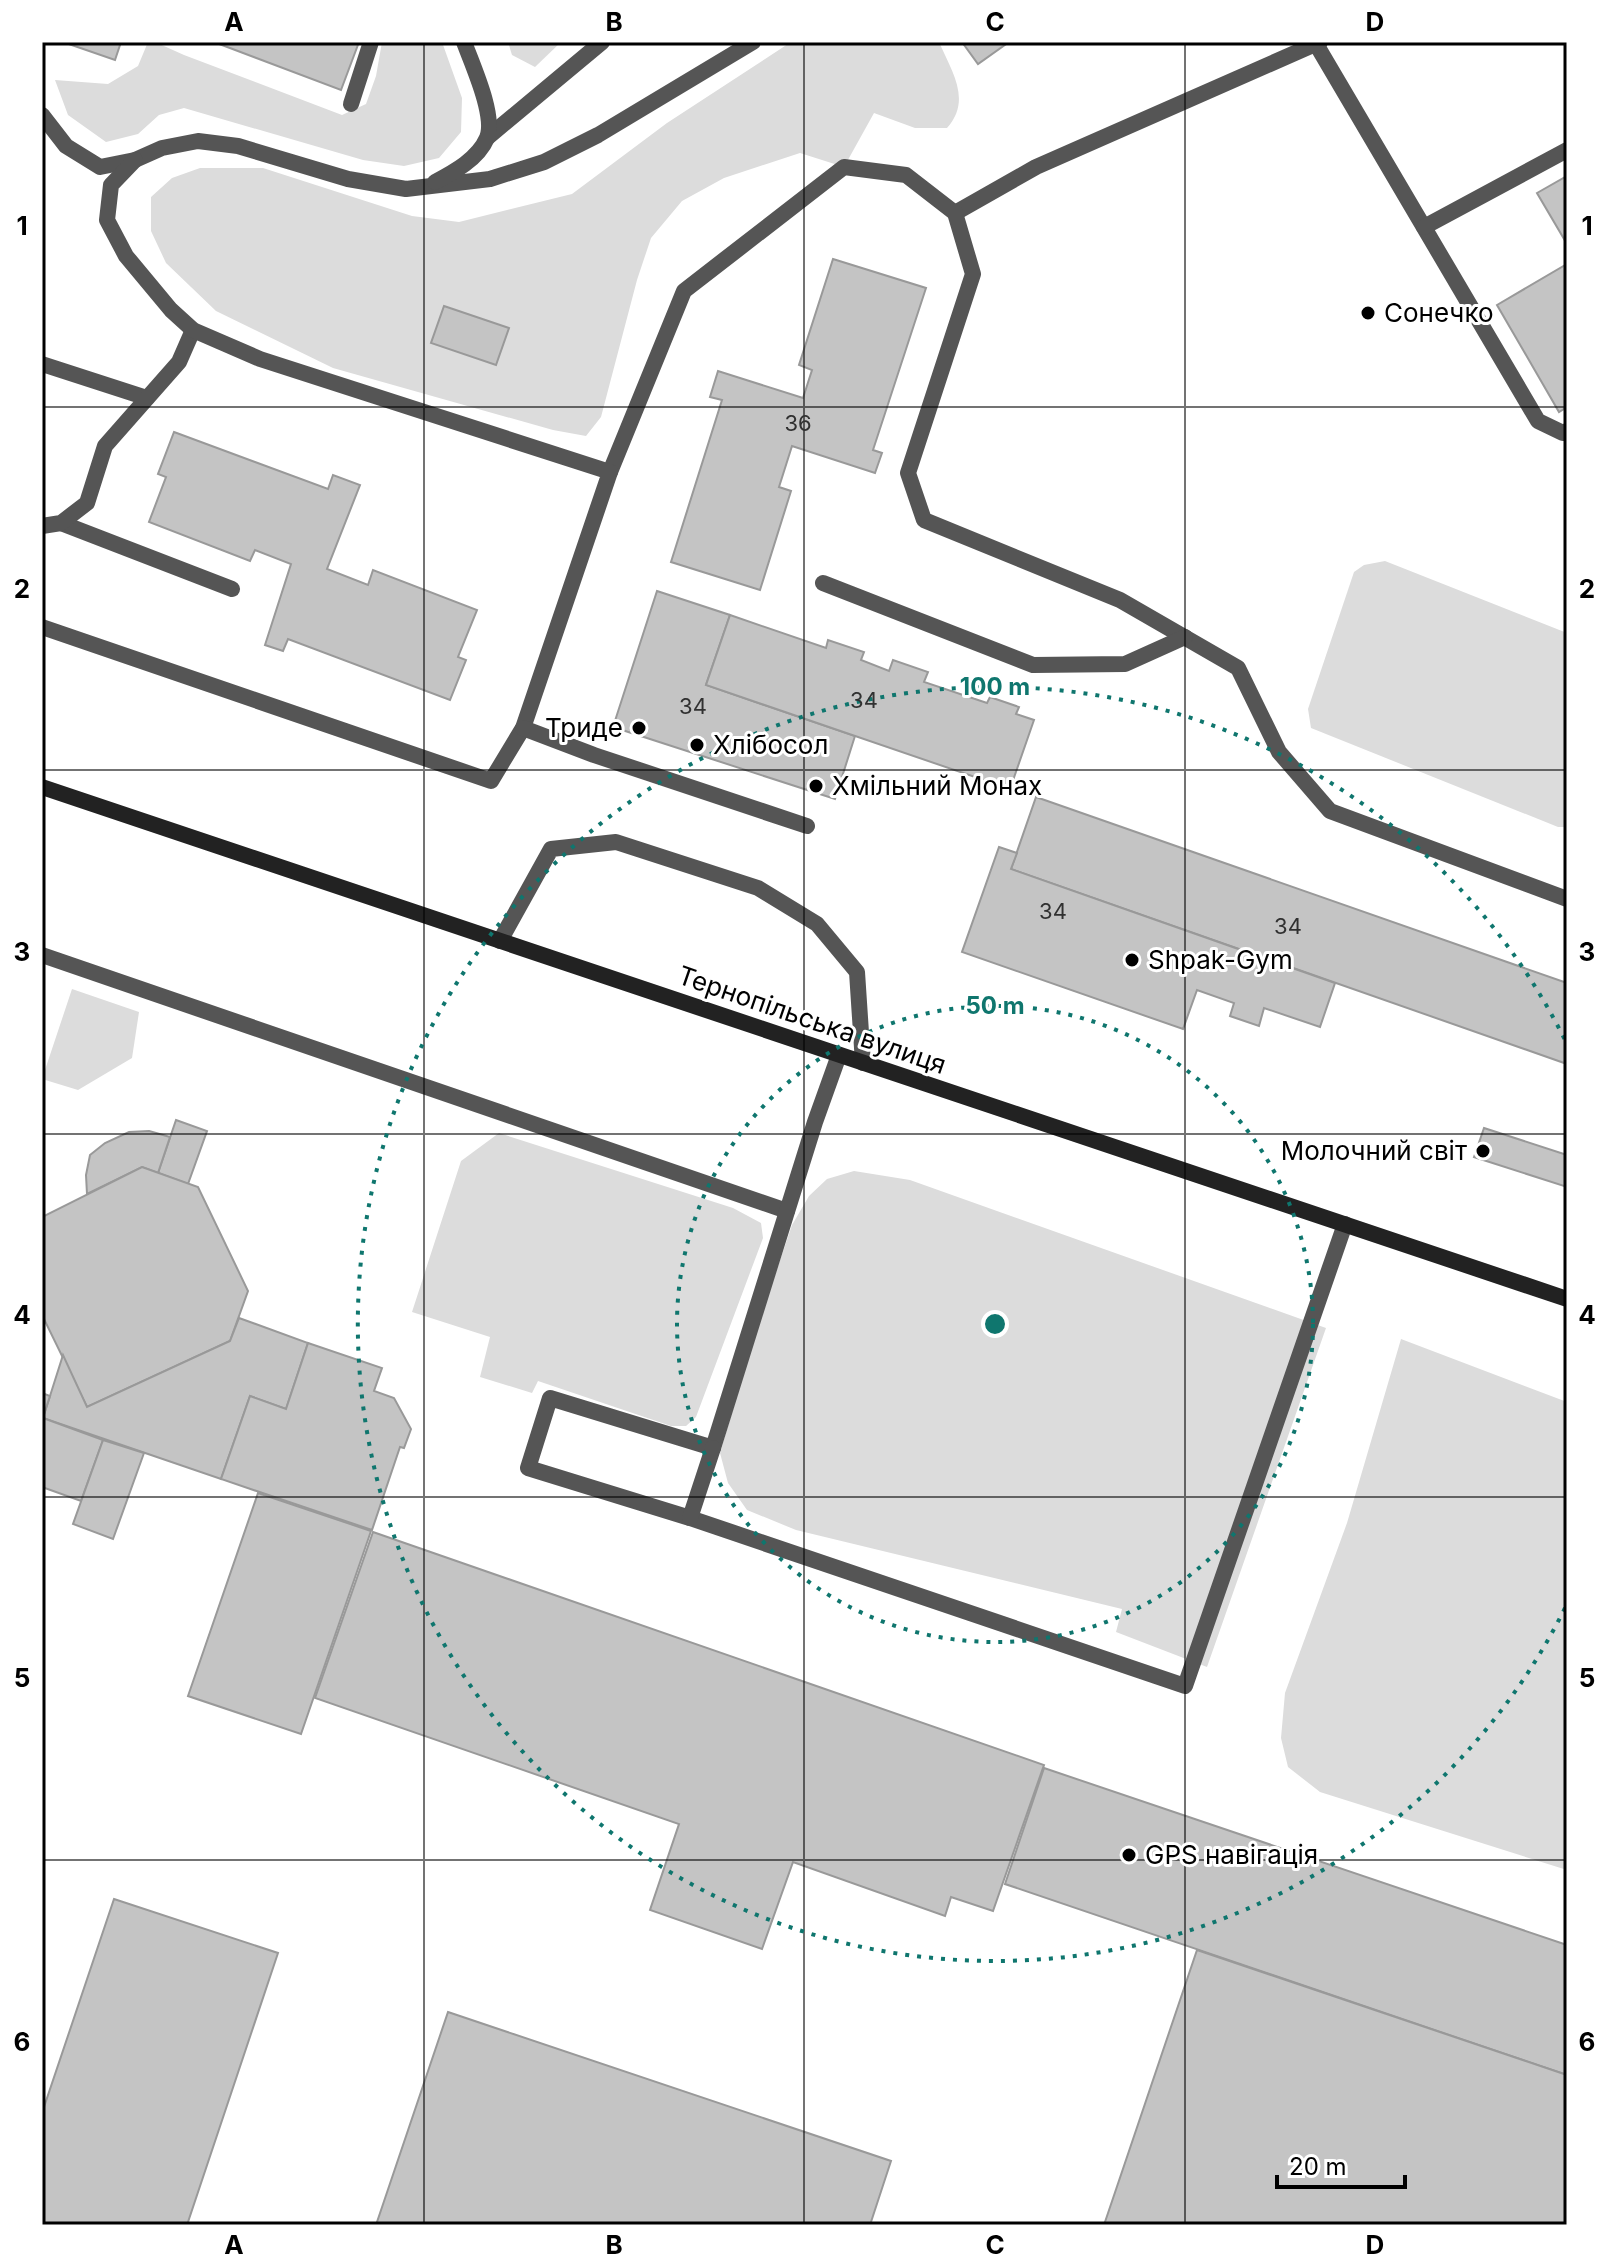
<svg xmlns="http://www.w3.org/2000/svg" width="1609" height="2267" font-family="Inter,sans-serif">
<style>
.green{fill:#dcdcdc}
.building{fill:#c4c4c4;stroke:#999;stroke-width:2}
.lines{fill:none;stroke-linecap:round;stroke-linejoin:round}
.lane{stroke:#555;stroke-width:16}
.secondary{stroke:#222;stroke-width:16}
.grid{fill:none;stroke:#000;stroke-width:2;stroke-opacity:0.55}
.ring{fill:none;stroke:#0f766e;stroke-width:4;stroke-dasharray:4 8}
.poi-dot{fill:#000;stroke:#fff;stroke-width:3}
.labels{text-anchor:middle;stroke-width:6;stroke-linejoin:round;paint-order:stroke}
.number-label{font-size:22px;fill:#313131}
.poi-label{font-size:26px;fill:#000;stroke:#fff;text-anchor:start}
.street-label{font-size:26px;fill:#000;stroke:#fff}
.centre{fill:#0f766e;stroke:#fff;stroke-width:4}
.ring-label{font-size:24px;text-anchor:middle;font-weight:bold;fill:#0f766e;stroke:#fff;stroke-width:6;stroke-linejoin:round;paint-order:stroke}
.neatline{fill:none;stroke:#000;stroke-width:3}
.grid-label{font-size:26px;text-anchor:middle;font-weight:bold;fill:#000}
</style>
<rect width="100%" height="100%" fill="#fff"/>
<g class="green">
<path d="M 148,42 L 155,42 L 184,55 L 342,115 L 366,104 L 376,76 L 382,42 L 442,42 L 462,98 L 461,132 L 439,158 L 404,166 L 363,160 L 184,108 L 159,115 L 138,134 L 106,142 L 68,115 L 55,80 L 108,84 L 138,66 Z"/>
<path d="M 508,42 L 561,42 L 535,67 L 512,55 Z"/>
<path d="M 791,42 L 939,42 C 952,72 972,100 947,128 L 915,128 L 874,113 L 844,167 L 800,153 L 724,178 L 682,201 L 651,238 L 637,280 L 601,417 L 586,436 L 553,430 L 333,368 L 216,311 L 166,263 L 151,231 L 151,197 L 172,178 L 200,168 L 263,168 L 412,216 L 459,222 L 572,194 L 667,123 Z"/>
<path d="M 1385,561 L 1567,633 L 1567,827 L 1558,827 L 1311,728 L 1308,709 L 1354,572 L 1364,565 Z"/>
<path d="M 72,989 L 139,1012 L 132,1058 L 78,1090 L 42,1079 Z"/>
<path d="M 499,1133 L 733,1208 L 761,1223 L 763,1238 L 696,1417 L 686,1426 L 671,1426 L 538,1381 L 532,1393 L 480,1377 L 490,1337 L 412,1312 L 461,1161 Z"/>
<path d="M 854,1171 L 910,1180 L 1326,1328 L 1207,1667 L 1116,1632 L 1122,1609 L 796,1530 L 747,1510 L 728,1483 L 720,1453 L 758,1325 L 792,1225 L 809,1196 L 827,1179 Z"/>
<path d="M 1401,1339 L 1567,1402 L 1567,1870 L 1320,1792 L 1288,1767 L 1281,1738 L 1285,1693 L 1347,1523 Z"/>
</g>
<g class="building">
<path d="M 63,42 L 121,42 L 115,60 Z"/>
<path d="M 214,42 L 359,42 L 341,90 Z"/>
<path d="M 962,42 L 1009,42 L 978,64 Z"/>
<path d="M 1567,176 L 1567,244 L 1537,193 Z"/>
<path d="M 833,259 L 926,288 L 873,450 L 882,453 L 875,473 L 792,446 L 779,487 L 791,491 L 760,590 L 671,562 L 722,400 L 710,397 L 718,371 L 803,398 L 812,370 L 799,365 Z"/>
<path d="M 1567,264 L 1567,407 L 1559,412 L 1497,305 Z"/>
<path d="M 444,306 L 509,328 L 496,365 L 431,343 Z"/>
<path d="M 174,432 L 328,489 L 333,475 L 360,485 L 327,569 L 368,585 L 373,570 L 477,610 L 458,657 L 466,660 L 450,700 L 288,639 L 283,651 L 265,645 L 291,564 L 255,550 L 250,561 L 149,522 L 166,477 L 158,474 Z"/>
<path d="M 657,591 L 730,615 L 706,685 L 855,736 L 835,799 L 613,727 Z"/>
<path d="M 730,615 L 826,648 L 828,640 L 864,652 L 861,660 L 889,671 L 893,660 L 928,672 L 924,682 L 987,703 L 990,697 L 1019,707 L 1016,714 L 1034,720 L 1010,789 L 706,685 Z"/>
<path d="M 1036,797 L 1567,983 L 1567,1064 L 1011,869 Z"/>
<path d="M 999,847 L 1017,853 L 1011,869 L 1335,983 L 1320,1027 L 1264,1008 L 1259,1026 L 1230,1016 L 1234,1003 L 1197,990 L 1183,1029 L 962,952 Z"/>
<path d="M 176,1120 L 207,1131 L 188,1184 L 158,1173 Z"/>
<path d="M 1484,1128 L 1567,1155 L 1567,1187 L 1474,1157 Z"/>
<path d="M 149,1131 L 170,1137 L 158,1173 L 142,1167 L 87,1194 L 86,1175 L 90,1155 L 105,1143 L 129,1132 Z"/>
<path d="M 142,1167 L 198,1187 L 248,1291 L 230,1341 L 87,1407 L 42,1315 L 42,1217 Z"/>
<path d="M 239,1318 L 308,1343 L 286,1409 L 250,1396 L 221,1479 L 43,1418 L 63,1355 L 87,1407 L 230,1341 Z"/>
<path d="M 308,1343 L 382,1368 L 374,1391 L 394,1398 L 411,1429 L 404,1448 L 400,1447 L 372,1530 L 221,1479 L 250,1396 L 286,1409 Z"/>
<path d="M 42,1393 L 50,1396 L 42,1420 Z"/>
<path d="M 43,1418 L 103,1440 L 81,1501 L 42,1487 Z"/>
<path d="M 103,1440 L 144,1453 L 113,1539 L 73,1524 Z"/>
<path d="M 258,1493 L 371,1531 L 301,1734 L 188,1696 Z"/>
<path d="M 373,1532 L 1044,1765 L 993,1911 L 951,1897 L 945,1916 L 793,1862 L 762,1949 L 650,1910 L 679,1824 L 315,1698 Z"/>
<path d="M 1044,1768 L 1567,1945 L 1567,2075 L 1005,1884 Z"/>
<path d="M 114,1899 L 278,1953 L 187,2225 L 42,2225 L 42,2113 Z"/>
<path d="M 1197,1950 L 1567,2075 L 1567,2225 L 1104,2225 Z"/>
<path d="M 448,2012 L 891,2161 L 870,2225 L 376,2225 Z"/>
</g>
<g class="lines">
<g class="lane">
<path d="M 1316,44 L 1538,421 L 1563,433 L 1567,431"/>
<path d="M 351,104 L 371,42"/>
<path d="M 42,115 L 66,146 L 100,167 L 135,160 L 162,148 L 198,141 L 238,146 L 348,179 L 406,189 L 490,179 L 544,162 L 598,135 L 753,42"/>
<path d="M 488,137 L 602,42"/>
<path d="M 435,182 C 454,172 478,159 487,138 C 496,116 472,64 464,42"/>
<path d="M 955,213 L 1036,167 L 1320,42"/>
<path d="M 1424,227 L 1567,150"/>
<path d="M 42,364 L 147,398"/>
<path d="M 610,472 L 684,291 L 844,167 L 906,175 L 955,213 L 973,274 L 908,473 L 924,520 L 1120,600 L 1238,668 L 1279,752 L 1330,811 L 1567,899"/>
<path d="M 61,523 L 232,589"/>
<path d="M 42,526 L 61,523 L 87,503 L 105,446 L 179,362 L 193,330"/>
<path d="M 823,583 L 1033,665 L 1125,664 L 1185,637"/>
<path d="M 42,627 L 491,781 L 523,728 L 610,472 L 260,359 L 193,330 L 171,310 L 126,256 L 107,220 L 111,185 L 135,160"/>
<path d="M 523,728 L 594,755 L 807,826"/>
<path d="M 500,941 L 551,849 L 616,842 L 758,888 L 817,924 L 857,972 L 863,1063"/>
<path d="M 42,955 L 787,1211"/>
<path d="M 839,1055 L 815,1122 L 713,1448 L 550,1398 L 528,1468 L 690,1518 L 1185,1686 L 1345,1224"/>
<path d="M 690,1518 L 713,1448"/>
</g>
<path class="secondary" d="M 42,787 L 1567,1299"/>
</g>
<path class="grid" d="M 424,42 L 424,2225M 804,42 L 804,2225M 1185,42 L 1185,2225M 42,407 L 1567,407M 42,770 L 1567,770M 42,1134 L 1567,1134M 42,1497 L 1567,1497M 42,1860 L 1567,1860"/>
<g class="ring">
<circle cx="995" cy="1324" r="318"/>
<path d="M1565 1608A637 637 0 1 1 1565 1040"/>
</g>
<g class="poi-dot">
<circle cx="1368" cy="313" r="8"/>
<circle cx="639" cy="728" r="8"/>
<circle cx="697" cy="745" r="8"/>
<circle cx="816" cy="786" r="8"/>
<circle cx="1132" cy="960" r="8"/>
<circle cx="1483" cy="1151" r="8"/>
<circle cx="1129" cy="1855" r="8"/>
</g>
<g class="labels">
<g class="number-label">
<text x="798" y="431">36</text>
<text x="864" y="708">34</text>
<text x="693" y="714">34</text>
<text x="1053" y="919">34</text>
<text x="1288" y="934">34</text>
</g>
<g class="poi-label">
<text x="1384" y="322">Сонечко</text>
<text x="623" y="737" text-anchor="end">Триде</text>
<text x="713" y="754">Хлібосол</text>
<text x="832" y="795">Хмільний Монах</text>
<text x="1148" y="969">Shpak-Gym</text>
<text x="1467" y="1160" text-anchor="end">Молочний світ</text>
<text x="1145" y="1864">GPS навігація</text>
</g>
<g class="street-label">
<text transform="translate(812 1020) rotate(19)" y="9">Тернопільська вулиця</text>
</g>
</g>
<circle cx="995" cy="1324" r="12" class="centre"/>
<g class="ring-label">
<text x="995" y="695">100 m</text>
<text x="995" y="1014">50 m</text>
</g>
<rect width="1609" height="2267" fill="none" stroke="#ffffff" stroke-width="88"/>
<path d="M1277 2175v12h128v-12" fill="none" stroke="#000000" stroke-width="4"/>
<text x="1289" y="2175" font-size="24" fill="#000000" stroke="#ffffff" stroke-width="6" paint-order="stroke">20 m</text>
<rect x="44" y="44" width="1521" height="2179" class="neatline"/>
<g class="grid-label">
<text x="234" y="31">A</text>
<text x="614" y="31">B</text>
<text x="995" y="31">C</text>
<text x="1375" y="31">D</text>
<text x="22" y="235">1</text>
<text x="1587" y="235">1</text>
<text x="22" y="598">2</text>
<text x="1587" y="598">2</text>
<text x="22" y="961">3</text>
<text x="1587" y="961">3</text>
<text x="22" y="1324">4</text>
<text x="1587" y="1324">4</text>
<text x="22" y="1687">5</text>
<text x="1587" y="1687">5</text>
<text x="22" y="2051">6</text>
<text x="1587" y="2051">6</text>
<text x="234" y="2254">A</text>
<text x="614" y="2254">B</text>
<text x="995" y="2254">C</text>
<text x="1375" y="2254">D</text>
</g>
</svg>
